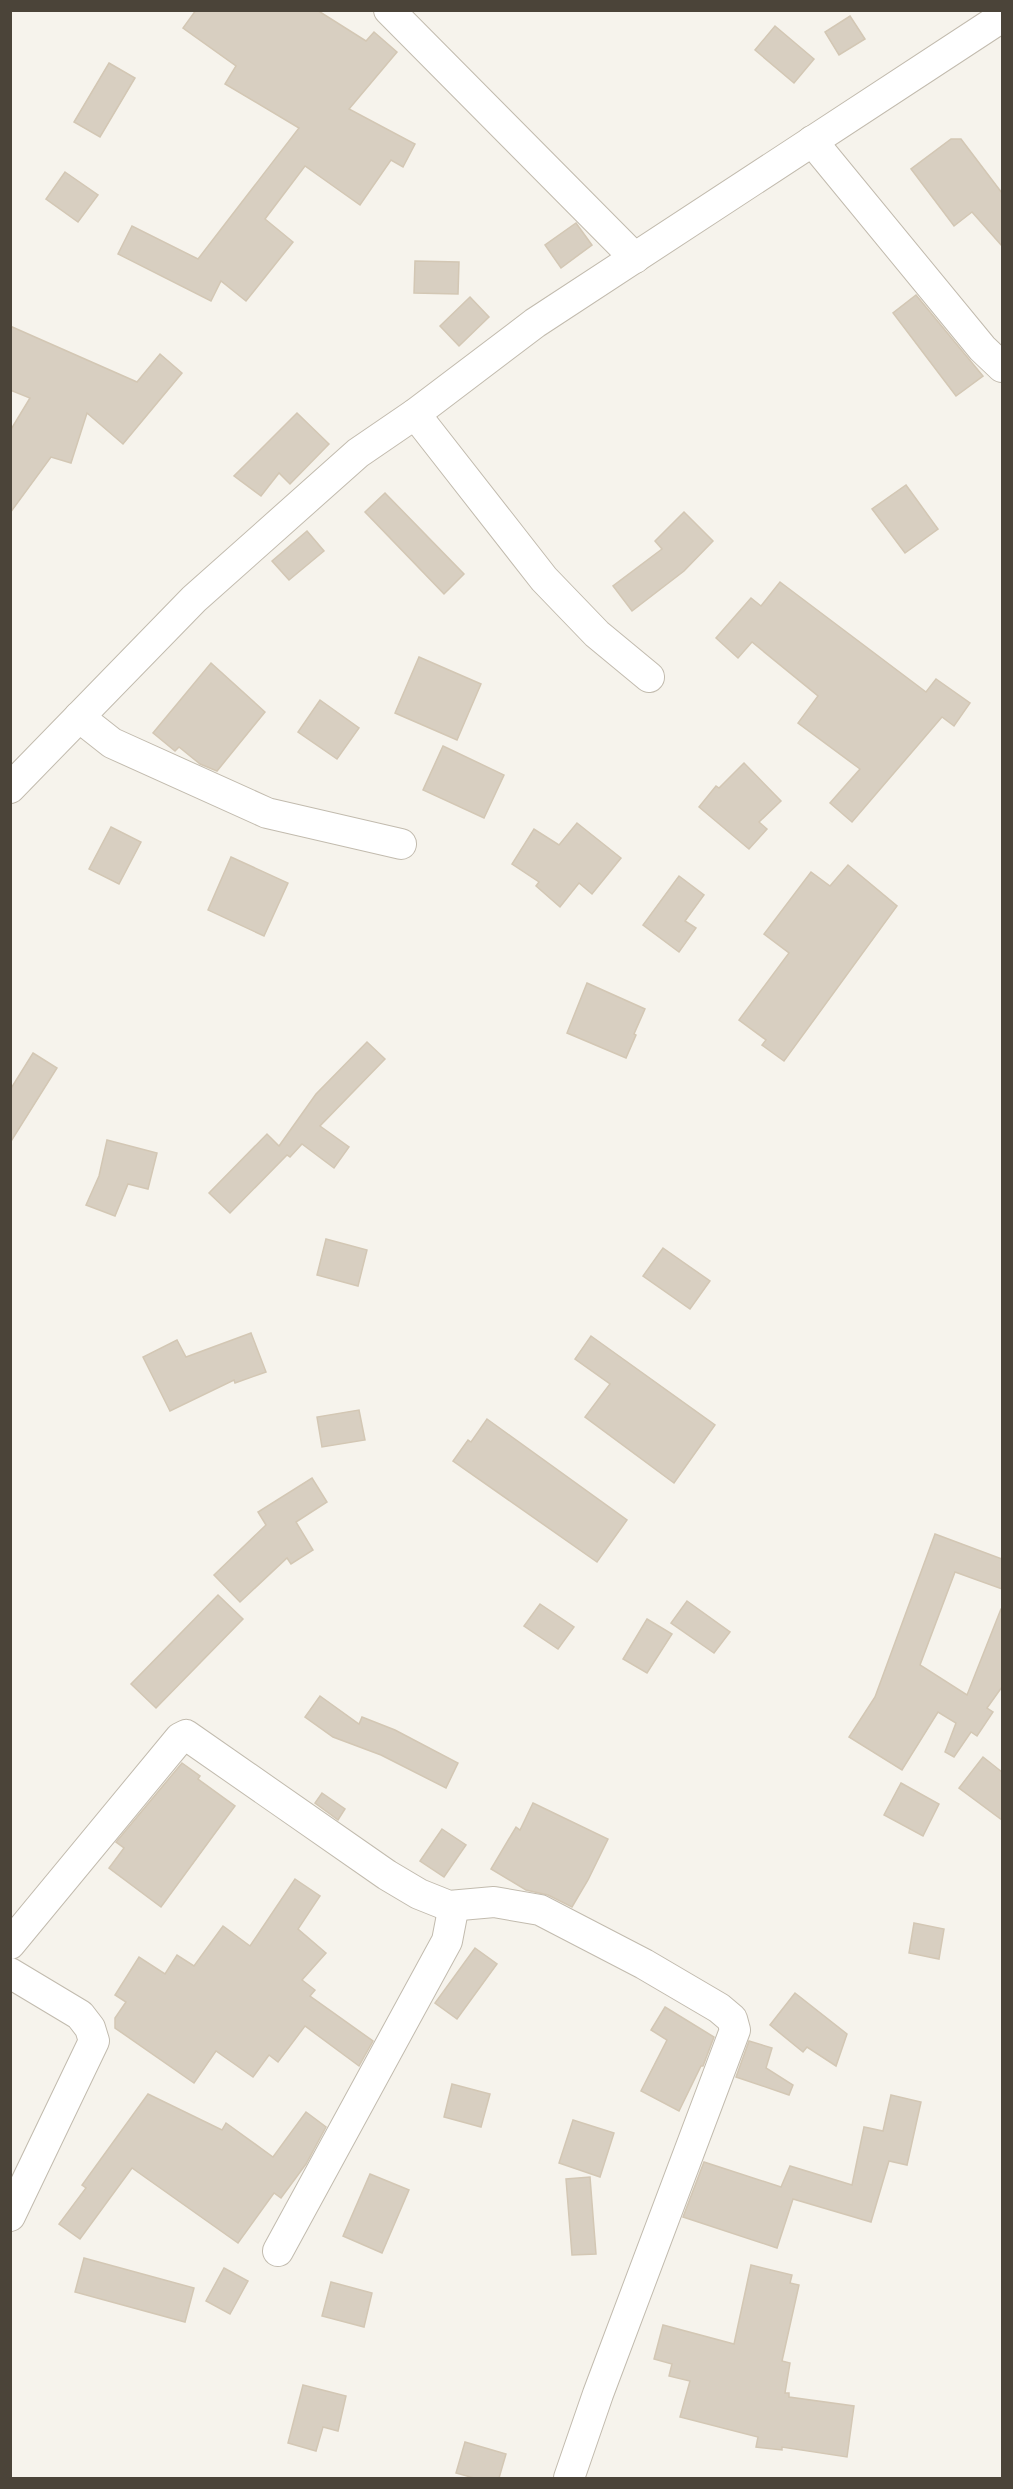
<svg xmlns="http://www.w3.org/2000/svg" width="1013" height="2489" font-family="'Nunito Sans',sans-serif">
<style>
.building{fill:#d8cfc1;stroke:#d3c7b4;stroke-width:1.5}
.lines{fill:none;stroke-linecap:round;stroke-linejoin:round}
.street-casing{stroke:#c2bbae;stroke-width:32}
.street{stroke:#fff;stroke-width:30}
</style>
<rect width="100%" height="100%" fill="#f6f3ec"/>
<g class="building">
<path d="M 196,10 L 317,10 L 366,41 L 374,32 L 397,52 L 349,109 L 415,144 L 403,167 L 391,160 L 360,205 L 305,166 L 265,219 L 293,242 L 246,301 L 221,281 L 211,301 L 118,254 L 132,226 L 198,259 L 299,128 L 225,84 L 236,66 L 183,28 Z"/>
<path d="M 850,16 L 865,39 L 839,55 L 825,32 Z"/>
<path d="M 775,26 L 814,59 L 794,83 L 755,50 Z"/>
<path d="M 109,63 L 135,78 L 100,137 L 74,122 Z"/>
<path d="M 951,139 L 961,139 L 1002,193 L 1002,246 L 972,212 L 954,226 L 911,169 Z"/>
<path d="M 65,172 L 98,195 L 78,222 L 46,199 Z"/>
<path d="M 576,223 L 592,245 L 561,268 L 545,245 Z"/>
<path d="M 415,261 L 459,262 L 458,294 L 414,293 Z"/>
<path d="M 916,295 L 983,376 L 956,396 L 893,313 Z"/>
<path d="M 470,297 L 489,317 L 459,346 L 440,326 Z"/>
<path d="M 10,326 L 137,382 L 160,354 L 182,373 L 123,444 L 87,413 L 71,463 L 51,457 L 10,513 L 10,431 L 30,398 L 10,390 Z"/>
<path d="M 297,413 L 329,444 L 290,484 L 279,473 L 261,496 L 234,476 Z"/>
<path d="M 906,485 L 938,529 L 905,553 L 872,509 Z"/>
<path d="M 385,493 L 464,574 L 444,594 L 365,512 Z"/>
<path d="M 684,512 L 713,541 L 684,571 L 632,611 L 613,586 L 662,549 L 655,541 Z"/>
<path d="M 307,531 L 324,551 L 289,580 L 272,561 Z"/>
<path d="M 780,582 L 926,692 L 936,679 L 970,703 L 954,726 L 942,717 L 852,822 L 830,803 L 860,769 L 798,723 L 818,696 L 752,642 L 738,658 L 716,638 L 751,598 L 761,606 Z"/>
<path d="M 419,657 L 481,684 L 457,740 L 395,713 Z"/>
<path d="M 211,663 L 265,712 L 217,771 L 200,764 L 179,747 L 175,751 L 153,733 Z"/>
<path d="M 320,700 L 359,728 L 337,759 L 298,732 Z"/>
<path d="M 443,746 L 504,775 L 484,818 L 423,790 Z"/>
<path d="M 744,763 L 781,801 L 759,822 L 767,829 L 749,849 L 699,807 L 716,786 L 719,788 Z"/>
<path d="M 577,823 L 621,858 L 592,894 L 579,883 L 560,907 L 536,886 L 539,882 L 512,864 L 534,829 L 559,845 Z"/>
<path d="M 111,827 L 141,842 L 119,884 L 89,869 Z"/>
<path d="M 231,857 L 288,883 L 264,936 L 208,910 Z"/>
<path d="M 848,865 L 897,906 L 784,1061 L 762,1045 L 766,1040 L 739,1020 L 789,953 L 764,934 L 811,872 L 830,886 Z"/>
<path d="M 679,876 L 704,895 L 685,921 L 696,928 L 679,952 L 643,925 Z"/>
<path d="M 587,983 L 645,1009 L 634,1034 L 636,1035 L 626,1058 L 567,1033 Z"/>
<path d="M 367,1042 L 385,1059 L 320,1126 L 349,1147 L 334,1168 L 302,1144 L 290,1157 L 287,1155 L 230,1213 L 209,1193 L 267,1134 L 279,1146 L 316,1094 Z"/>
<path d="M 33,1053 L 57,1068 L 10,1143 L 10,1090 Z"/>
<path d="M 107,1140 L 157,1153 L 148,1189 L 128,1184 L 115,1216 L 86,1205 L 99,1176 Z"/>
<path d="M 326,1239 L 367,1250 L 358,1286 L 317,1275 Z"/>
<path d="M 663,1248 L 710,1281 L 690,1309 L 643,1276 Z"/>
<path d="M 251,1333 L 266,1372 L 235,1383 L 234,1380 L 170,1411 L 143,1357 L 177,1340 L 186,1357 Z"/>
<path d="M 591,1336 L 715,1425 L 674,1483 L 585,1417 L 610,1384 L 575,1359 Z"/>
<path d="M 359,1410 L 365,1440 L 322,1447 L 317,1417 Z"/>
<path d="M 487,1419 L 627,1520 L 597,1562 L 453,1461 L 468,1440 L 471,1442 Z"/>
<path d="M 312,1478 L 327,1502 L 296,1522 L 313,1550 L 291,1564 L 287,1558 L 240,1602 L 214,1575 L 266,1525 L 258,1512 Z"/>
<path d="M 935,1534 L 1002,1559 L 1002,1589 L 955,1572 L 920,1665 L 967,1695 L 1001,1609 L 1002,1609 L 1002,1687 L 987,1708 L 993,1712 L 977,1736 L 971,1732 L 954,1757 L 945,1752 L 956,1723 L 938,1712 L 902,1770 L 849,1737 L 875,1697 Z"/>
<path d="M 218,1595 L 243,1619 L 156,1708 L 131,1684 Z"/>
<path d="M 687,1601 L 730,1632 L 714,1653 L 671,1623 Z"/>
<path d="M 540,1604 L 574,1627 L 558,1649 L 524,1626 Z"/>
<path d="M 647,1619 L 672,1634 L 647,1673 L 623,1659 Z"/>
<path d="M 320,1696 L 359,1724 L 362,1717 L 395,1730 L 458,1763 L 446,1788 L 381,1755 L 333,1737 L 305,1717 Z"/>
<path d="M 983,1757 L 1002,1772 L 1002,1820 L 959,1788 Z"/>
<path d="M 182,1763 L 200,1776 L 198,1779 L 235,1806 L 161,1907 L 109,1868 L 124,1848 L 116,1842 Z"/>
<path d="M 901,1783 L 939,1804 L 923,1836 L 884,1815 Z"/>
<path d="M 322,1793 L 345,1809 L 338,1820 L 315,1803 Z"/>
<path d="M 533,1803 L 608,1839 L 588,1880 L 572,1907 L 548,1895 L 526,1890 L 491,1869 L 516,1827 L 520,1830 Z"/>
<path d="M 442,1829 L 466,1845 L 444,1877 L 420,1861 Z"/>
<path d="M 295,1879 L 320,1896 L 298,1929 L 326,1953 L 302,1980 L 315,1990 L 310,1996 L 373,2041 L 359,2066 L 305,2026 L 278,2062 L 269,2055 L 253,2077 L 216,2051 L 194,2083 L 115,2028 L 115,2018 L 126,2002 L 115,1995 L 139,1957 L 165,1974 L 177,1955 L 194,1966 L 223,1926 L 250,1946 Z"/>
<path d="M 914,1923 L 944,1929 L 939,1959 L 909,1953 Z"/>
<path d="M 475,1948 L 497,1964 L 457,2019 L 435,2003 Z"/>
<path d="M 795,1993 L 847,2034 L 836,2066 L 807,2047 L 803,2052 L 770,2025 Z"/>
<path d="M 665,2007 L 714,2037 L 703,2066 L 701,2066 L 679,2111 L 641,2091 L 667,2040 L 651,2030 Z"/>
<path d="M 749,2041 L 772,2048 L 766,2068 L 793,2085 L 789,2095 L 736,2077 Z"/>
<path d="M 452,2084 L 490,2094 L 481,2127 L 444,2117 Z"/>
<path d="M 148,2094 L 222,2130 L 226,2123 L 273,2157 L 306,2112 L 326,2127 L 306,2164 L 281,2198 L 274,2193 L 238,2243 L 132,2168 L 80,2239 L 59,2224 L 86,2188 L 82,2185 Z"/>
<path d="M 891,2095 L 921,2102 L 907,2165 L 889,2161 L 871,2222 L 793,2199 L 777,2248 L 683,2217 L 704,2162 L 781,2187 L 790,2166 L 852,2185 L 864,2127 L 883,2131 Z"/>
<path d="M 573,2120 L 614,2133 L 600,2177 L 559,2163 Z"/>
<path d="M 370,2174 L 409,2190 L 382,2253 L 343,2236 Z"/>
<path d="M 590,2177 L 596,2254 L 572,2255 L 566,2179 Z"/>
<path d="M 84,2258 L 194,2288 L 185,2322 L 75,2292 Z"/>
<path d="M 751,2265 L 792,2275 L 790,2283 L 799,2285 L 782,2361 L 790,2363 L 785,2393 L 789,2393 L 789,2397 L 854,2406 L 847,2457 L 782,2447 L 782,2450 L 756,2447 L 758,2437 L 680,2417 L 690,2381 L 669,2376 L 672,2364 L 654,2359 L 663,2325 L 734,2344 Z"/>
<path d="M 224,2268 L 248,2281 L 230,2314 L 206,2301 Z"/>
<path d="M 331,2282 L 372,2293 L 364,2327 L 322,2316 Z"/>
<path d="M 303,2385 L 346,2396 L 338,2431 L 323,2427 L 316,2451 L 288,2443 Z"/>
<path d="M 465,2442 L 506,2454 L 499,2478 L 474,2478 L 456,2473 Z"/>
</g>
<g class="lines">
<defs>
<g id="street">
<path d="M 389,10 L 635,258"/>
<path d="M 812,141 L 982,348 L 1002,367"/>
<path d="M 415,414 L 544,579 L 597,634 L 649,677"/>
<path d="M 79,717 L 112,743 L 267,813 L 401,844"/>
<path d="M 10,788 L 194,599 L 358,453 L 415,414 L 535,323 L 1002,17"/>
<path d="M 10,1944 L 180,1738 L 186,1735 L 387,1875 L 419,1894 L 449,1906 L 494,1902 L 540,1910 L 644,1964 L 719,2008 L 732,2019 L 735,2030 L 598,2394 L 569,2478"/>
<path d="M 10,1973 L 80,2015 L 90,2028 L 94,2041 L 10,2216"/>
<path d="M 278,2251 L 447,1941 L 453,1910 L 449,1906"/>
</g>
</defs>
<use href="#street" class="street-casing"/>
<use href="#street" class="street"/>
</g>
<rect width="1013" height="2489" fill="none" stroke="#4b4439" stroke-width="24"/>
</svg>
